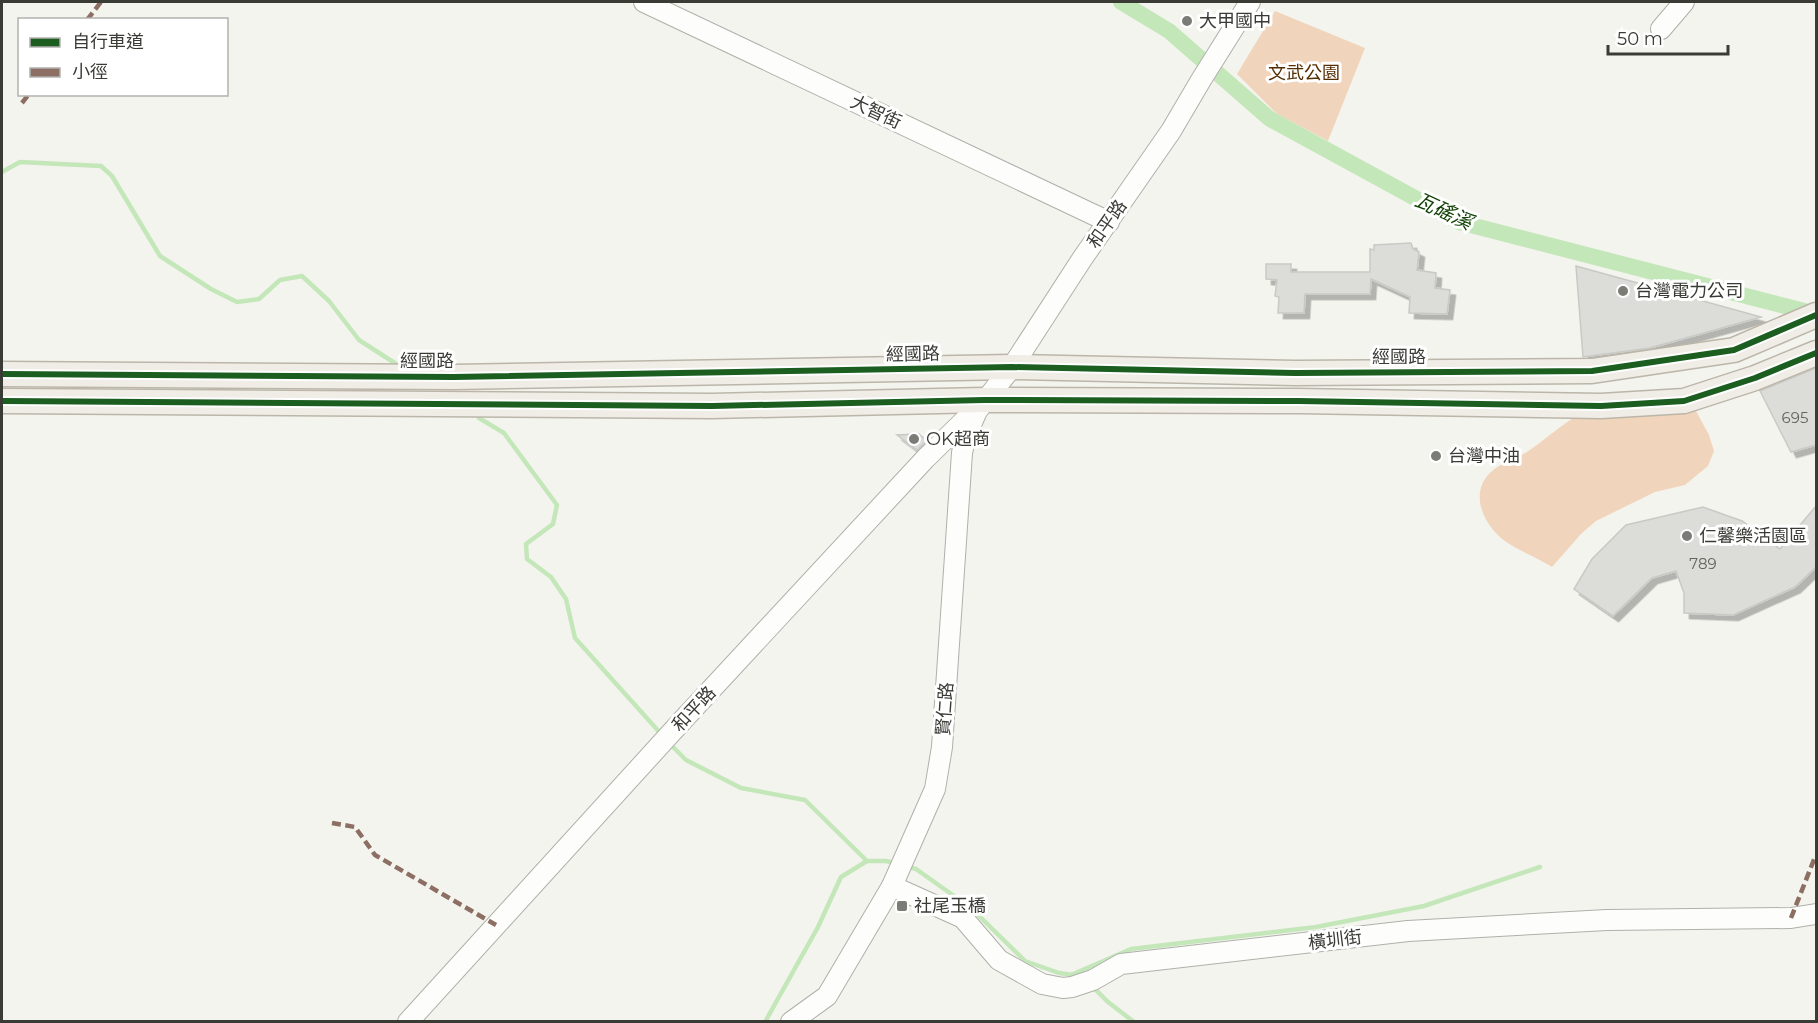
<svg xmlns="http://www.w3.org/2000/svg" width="1818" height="1023" font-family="Montserrat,'Noto Sans TC',sans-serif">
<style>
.green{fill:#f0d5bc}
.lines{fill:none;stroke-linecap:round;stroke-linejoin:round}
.stream{stroke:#c4e7ba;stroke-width:4.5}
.canal{stroke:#c4e7ba;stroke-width:16}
.building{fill:#dcddd8;stroke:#c9c9c5;stroke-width:1.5;filter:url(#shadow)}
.minor-casing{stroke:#b0b0ab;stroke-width:22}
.major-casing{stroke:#bbb6a9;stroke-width:27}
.minor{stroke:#fdfdfc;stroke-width:20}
.major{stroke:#f0ece6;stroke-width:24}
.quiet{stroke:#8d6e63;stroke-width:4.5;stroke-dasharray:9 4.5;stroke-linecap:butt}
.cycleway-casing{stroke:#fff;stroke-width:10}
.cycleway{stroke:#1b5e20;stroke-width:6}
.poi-dot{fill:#7c7c76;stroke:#fff;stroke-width:2}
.labels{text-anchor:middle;stroke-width:6;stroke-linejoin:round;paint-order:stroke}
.number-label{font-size:15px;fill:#64645f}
.poi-label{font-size:18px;fill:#3b3b36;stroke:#fff;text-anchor:start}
.park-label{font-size:18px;fill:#542e02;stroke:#fff}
.street-label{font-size:18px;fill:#3b3b36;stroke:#fff}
.water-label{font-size:20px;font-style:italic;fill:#114204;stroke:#fff}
</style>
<defs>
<filter id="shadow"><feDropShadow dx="5.5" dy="5.5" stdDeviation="0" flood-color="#0004"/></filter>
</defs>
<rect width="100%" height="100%" fill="#f4f4ee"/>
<g class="green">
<path d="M 1275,11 L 1365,48 L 1328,141 L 1277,114 L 1237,74 Z"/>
<path d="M 1695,409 L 1709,435 L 1714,451 L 1708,466 L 1685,485 L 1655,492 L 1596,521 L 1581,534 L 1552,567 C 1534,555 1508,548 1494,531 C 1479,514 1473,489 1490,473 C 1500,463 1515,459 1527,452 C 1545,440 1560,425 1580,414 Z"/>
</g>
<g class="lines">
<g class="stream">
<path d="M 2,172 L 20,162 L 101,166 L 112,176 L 160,256 L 211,289 L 237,302 L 259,299 L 280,280 L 302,276 L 329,301 L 359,340 L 401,367"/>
<path d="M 479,418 L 504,433 L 557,505 L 553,524 L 526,544 L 527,559 L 551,577 L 566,599 L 575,638 L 662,735"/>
<path d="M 670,744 L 686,760 L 741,788 L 805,800 L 867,861 L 886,861 L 898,864"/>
<path d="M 906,866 L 916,869 L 971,908 L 1025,961 L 1059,973 L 1080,976"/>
<path d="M 1071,975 L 1131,949 L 1316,927 L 1424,906 L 1540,867"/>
<path d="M 1093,987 L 1108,1002 L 1134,1022"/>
<path d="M 765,1022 L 818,927 L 841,877 L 867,861"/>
</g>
<path class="canal" d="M 1121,2 L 1169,31 L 1270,119 L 1459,222 L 1816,314"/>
</g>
<g class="building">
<path d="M 1411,243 L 1413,249 L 1419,252 L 1417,270 L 1436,273 L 1435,288 L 1450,290 L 1447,314 L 1409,313 L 1410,297 L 1371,279 L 1370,294 L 1305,294 L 1304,313 L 1278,313 L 1279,297 L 1275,296 L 1277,280 L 1266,279 L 1266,264 L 1291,264 L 1291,272 L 1370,272 L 1370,249 L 1374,250 L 1374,245 Z"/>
<path d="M 1576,266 L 1761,317 L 1650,348 L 1583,357 Z"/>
<path d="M 1816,368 L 1816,445 L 1791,452 L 1760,391 Z"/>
<path d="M 919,434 L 927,441 L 917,450 L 897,435 Z"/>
<path d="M 1816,506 L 1816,567 L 1795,587 L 1733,615 L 1684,613 L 1684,593 L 1676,571 L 1652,578 L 1613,616 L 1574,589 L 1592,559 L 1626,525 L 1703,507 L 1742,521 L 1780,549 Z"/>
</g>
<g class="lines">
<defs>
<g id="minor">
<path d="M 644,2 L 1109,222"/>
<path d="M 1661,29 L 1684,2"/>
<path d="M 892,886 L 963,918 L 999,960 L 1042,984 L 1063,988 L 1072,987 L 1093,980 L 1121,964 L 1408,931 L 1607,920 L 1791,918 L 1816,914"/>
<path d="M 408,1022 L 681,722 L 925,459 L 971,414"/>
<path d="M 791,1022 L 827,996 L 892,886 L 935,789 L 942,747 L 962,453 L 965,438 L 977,411 L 1012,367 L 1082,259 L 1171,131 L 1201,80 L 1250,2"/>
</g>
<g id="major">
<path d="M 2,374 L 454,377 L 1012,367 L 1295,373 L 1592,371 L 1734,350 L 1816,315"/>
<path d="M 2,401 L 712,406 L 984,400 L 1298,401 L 1601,406 L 1684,401 L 1755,378 L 1816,353"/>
</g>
</defs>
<use href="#minor" class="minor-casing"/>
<use href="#major" class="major-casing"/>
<use href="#minor" class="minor"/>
<use href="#major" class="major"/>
<g class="quiet">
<path d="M 87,20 L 101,2"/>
<path d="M 22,103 L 29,94"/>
<path d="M 332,823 L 355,827 L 375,855 L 496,925"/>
<path d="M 1791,918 L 1815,857"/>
</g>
<defs>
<g id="cycleway">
<path d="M 2,374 L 454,377 L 1012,367 L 1295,373 L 1592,371 L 1734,350 L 1816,315"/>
<path d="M 2,401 L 712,406 L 984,400 L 1298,401 L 1601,406 L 1684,401 L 1755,378 L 1816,353"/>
</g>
</defs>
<use href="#cycleway" class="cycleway-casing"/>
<use href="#cycleway" class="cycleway"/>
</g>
<g class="poi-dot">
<circle cx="1187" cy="21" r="6"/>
<circle cx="1623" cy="291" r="6"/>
<circle cx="914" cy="439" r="6"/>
<circle cx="1436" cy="456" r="6"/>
<circle cx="1687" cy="536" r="6"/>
<rect x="896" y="900" width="12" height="12" rx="3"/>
</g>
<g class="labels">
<g class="number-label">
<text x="1795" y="423">695</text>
<text x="1703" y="569">789</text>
</g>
<g class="poi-label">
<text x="1199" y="27">大甲國中</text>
<text x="1635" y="297">台灣電力公司</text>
<text x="926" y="445">OK超商</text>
<text x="1448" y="462">台灣中油</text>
<text x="1699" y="542">仁馨樂活園區</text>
<text x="914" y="912">社尾玉橋</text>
</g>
<g class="park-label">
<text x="1304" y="79">文武公園</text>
</g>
<g class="street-label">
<text transform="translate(876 112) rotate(25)" y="6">大智街</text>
<text transform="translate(1107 224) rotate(-55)" y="6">和平路</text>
<text transform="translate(913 354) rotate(-1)" y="6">經國路</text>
<text x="1399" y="363">經國路</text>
<text x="427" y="367">經國路</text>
<text transform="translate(694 709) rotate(-47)" y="6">和平路</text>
<text transform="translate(945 709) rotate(-86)" y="6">賢仁路</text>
<text transform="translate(1335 940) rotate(-7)" y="6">橫圳街</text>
</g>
<g class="water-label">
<text transform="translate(1444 211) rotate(25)" y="7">瓦磘溪</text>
</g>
</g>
<rect width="1818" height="1023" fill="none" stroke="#3b3b36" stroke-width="6"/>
<rect x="18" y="18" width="210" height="78" fill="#ffffff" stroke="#b1b1af" stroke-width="1.5"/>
<rect x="30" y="38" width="30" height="9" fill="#1b5e20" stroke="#b1b1af" stroke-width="1.5"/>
<text x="72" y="48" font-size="18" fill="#3b3b36">自行車道</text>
<rect x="30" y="68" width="30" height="9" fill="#8d6e63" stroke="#b1b1af" stroke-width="1.5"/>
<text x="72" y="78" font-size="18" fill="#3b3b36">小徑</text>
<path d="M1608 45v9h120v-9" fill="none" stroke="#3b3b36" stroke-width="3"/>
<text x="1617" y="45" font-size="18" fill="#3b3b36" stroke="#ffffff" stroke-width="4.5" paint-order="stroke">50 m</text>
</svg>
